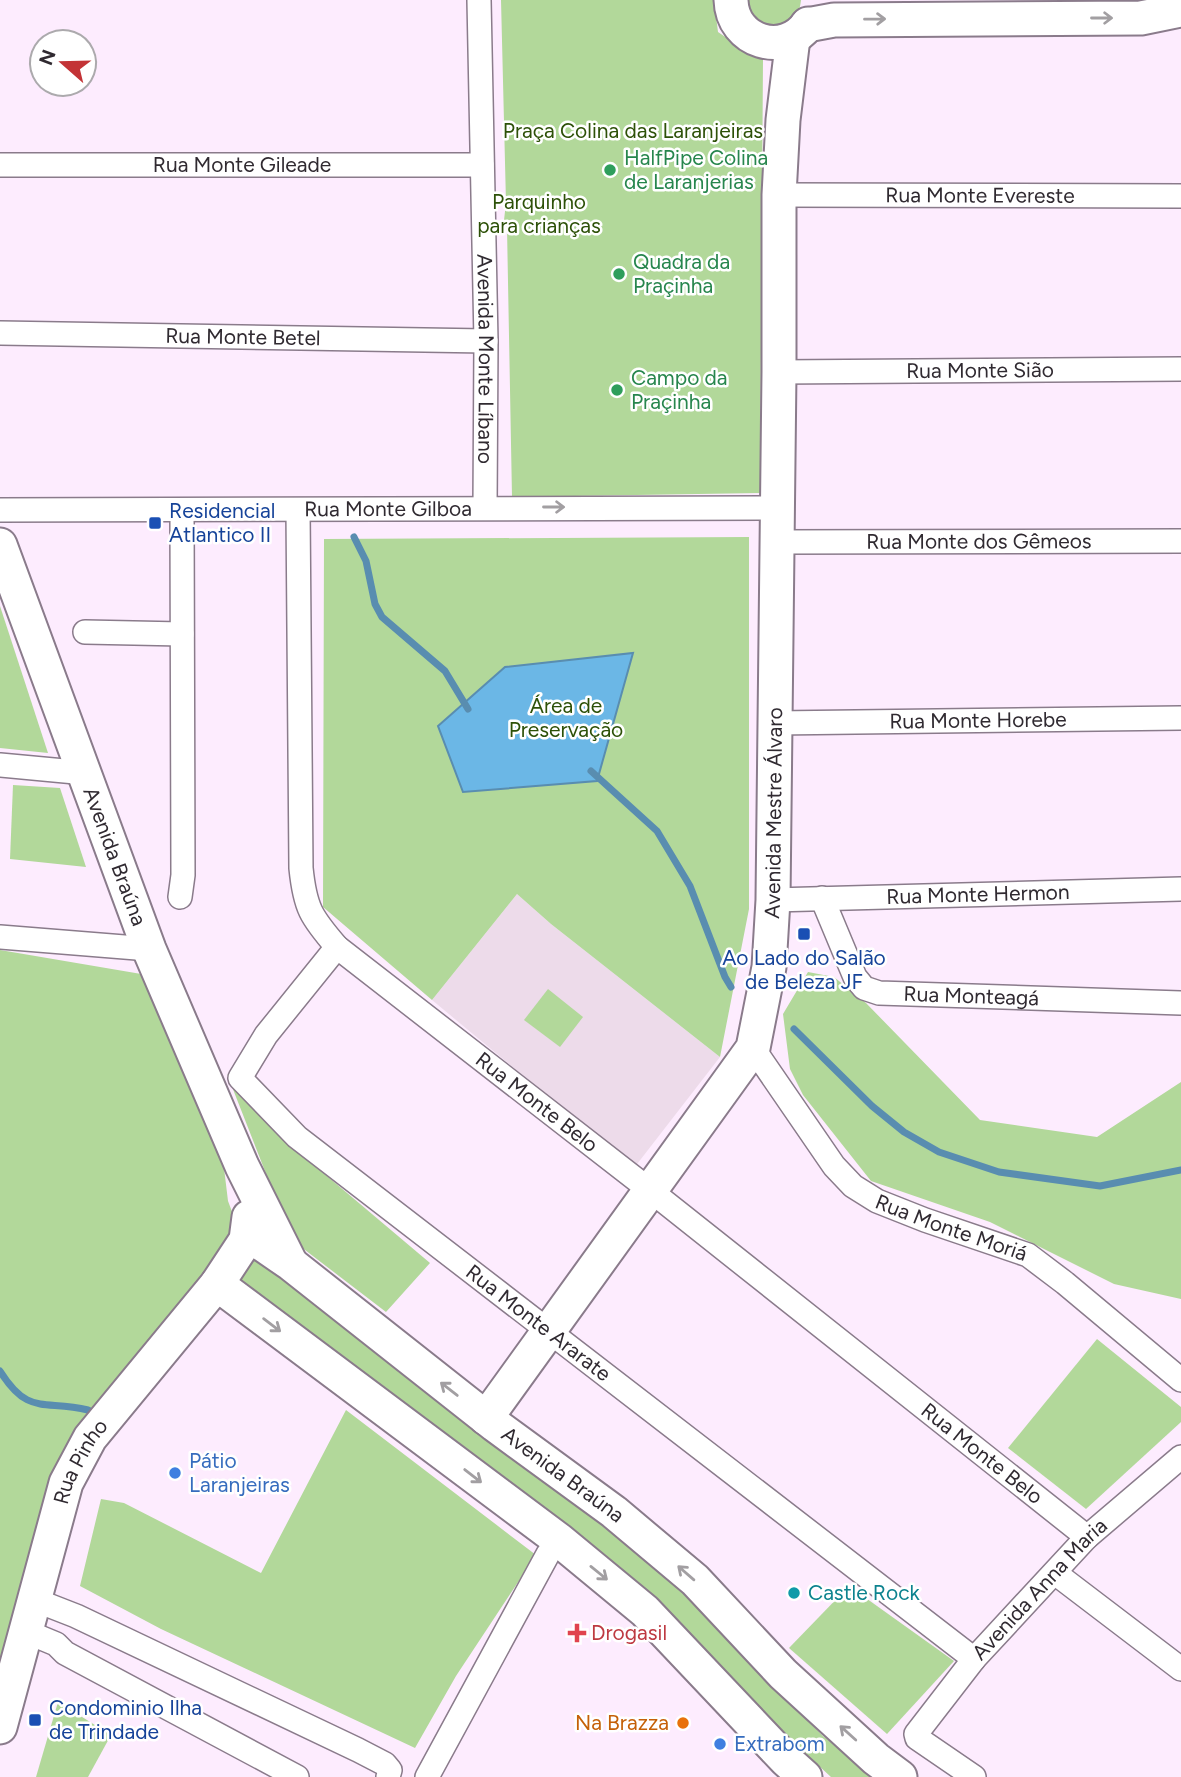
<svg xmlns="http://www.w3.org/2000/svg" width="1181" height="1777" font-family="Figtree,sans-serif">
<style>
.education{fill:#eddbea}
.green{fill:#b2d89a}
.water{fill:#6bb7e6;stroke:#598db0;stroke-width:2}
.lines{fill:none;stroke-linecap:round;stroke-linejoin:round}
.stream{stroke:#598db0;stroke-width:7}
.street-casing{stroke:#8a7b8b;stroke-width:26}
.secondary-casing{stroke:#8a7b8b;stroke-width:37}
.street{stroke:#fff;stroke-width:23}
.secondary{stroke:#fff;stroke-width:33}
.oneway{stroke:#a29fa2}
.leisure-dot{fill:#2e9e5b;stroke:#fff;stroke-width:2.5}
.transit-dot{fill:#1a4fb4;stroke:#fff;stroke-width:2.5}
.shop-dot{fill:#3f7fe0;stroke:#fff;stroke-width:2.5}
.culture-dot{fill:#0f9aa8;stroke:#fff;stroke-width:2.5}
.health-dot{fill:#e0444e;stroke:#fff;stroke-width:2.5}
.food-dot{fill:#e8710a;stroke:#fff;stroke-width:2.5}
.labels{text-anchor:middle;stroke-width:5;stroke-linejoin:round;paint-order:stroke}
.park-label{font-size:21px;fill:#2d5108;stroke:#fff}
.leisure-label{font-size:21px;fill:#27864d;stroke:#fff;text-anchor:start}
.street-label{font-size:21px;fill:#302a31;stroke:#fff}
.transit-label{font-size:21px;fill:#164399;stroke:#fff;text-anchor:start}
.shop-label{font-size:21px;fill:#366cbe;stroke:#fff;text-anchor:start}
.culture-label{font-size:21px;fill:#0d838f;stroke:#fff;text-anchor:start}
.health-label{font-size:21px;fill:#be3a42;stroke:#fff;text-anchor:start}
.food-label{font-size:21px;fill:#c56008;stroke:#fff;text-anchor:end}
</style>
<rect width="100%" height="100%" fill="#fdecfe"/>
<path class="education" d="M 517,894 L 551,924 L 720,1057 L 634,1168 L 432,1000 Z"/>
<g class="green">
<path d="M 501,0 L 714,0 L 718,32 L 743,49 L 763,58 L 760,493 L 512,497 L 507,228 L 504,220 L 506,203 Z"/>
<path d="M 740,0 L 801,0 C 798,29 781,26 758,29 Z"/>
<path d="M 749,537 L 749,909 L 720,1057 L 551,924 L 517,894 L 432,1000 L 323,907 L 324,539 Z"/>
<path d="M 0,606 L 48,753 L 0,748 Z"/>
<path d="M 13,785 L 60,788 L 86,867 L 10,859 Z"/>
<path d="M 0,950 L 153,976 L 224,1168 L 228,1201 L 240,1233 L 72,1452 L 33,1538 L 0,1672 Z"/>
<path d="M 808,972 L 834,977 L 866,1003 L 980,1120 L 1097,1137 L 1181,1082 L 1181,1299 L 1114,1284 L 990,1222 L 871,1181 L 803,1095 L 790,1069 L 783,1014 Z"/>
<path d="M 548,989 L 583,1017 L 560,1047 L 524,1020 Z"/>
<path d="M 227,1074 L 276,1133 L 430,1263 L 386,1312 L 292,1240 Z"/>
<path d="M 253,1257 L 554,1485 L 626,1545 L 690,1599 L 823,1736 L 875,1777 L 831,1777 L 745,1698 L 682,1625 L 236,1277 Z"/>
<path d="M 1097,1339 L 1181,1407 L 1181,1422 L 1086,1509 L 1008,1448 Z"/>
<path d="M 346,1410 L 536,1555 L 456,1676 L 415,1748 L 161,1629 L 80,1586 L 101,1499 L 124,1503 L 261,1573 Z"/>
<path d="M 849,1586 L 954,1661 L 887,1734 L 789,1648 Z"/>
<path d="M 58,1702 L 111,1735 L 88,1777 L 36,1777 Z"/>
</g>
<path class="water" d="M 633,653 L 597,781 L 463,792 L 438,726 L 505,667 Z"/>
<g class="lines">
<g class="stream">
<path d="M 354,537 L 366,561 L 375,604 L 382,617 L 445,671 L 468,709"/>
<path d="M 591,771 L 657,831 L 690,886 L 725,977 L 731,987"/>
<path d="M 794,1029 L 872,1106 L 904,1132 L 939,1152 L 999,1172 L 1100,1186 L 1181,1170"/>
<path d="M 0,1371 C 29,1417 44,1399 88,1410"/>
</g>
<defs>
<g id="street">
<path id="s1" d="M 479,0 L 486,341 L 485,507"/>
<path id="s2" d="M 0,165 L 482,165"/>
<path id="s3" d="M 779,195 L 1181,196"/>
<path id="s4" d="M 0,333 L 486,341"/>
<path id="s5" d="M 779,372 L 1181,369"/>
<path id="s6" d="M 0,510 L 777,508"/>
<path id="s7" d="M 298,510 L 301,868 C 305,908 311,917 337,947 L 651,1191 L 1087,1537"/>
<path id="s8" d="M 778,542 L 1181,541"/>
<path d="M 85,632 L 182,634"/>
<path id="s9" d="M 775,723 L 1181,718"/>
<path d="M 0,765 L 86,773"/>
<path d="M 180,897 L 183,875 L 182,511"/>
<path id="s10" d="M 822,898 L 855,977 L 864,988 L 879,993 L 1181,1003"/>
<path id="s11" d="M 773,900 L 1181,889"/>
<path d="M 0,937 L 149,949"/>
<path id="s12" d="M 337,947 L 266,1035 L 240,1078 L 297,1137 L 974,1659"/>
<path id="s13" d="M 753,1048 L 834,1166 L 853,1186 L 877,1201 L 925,1220 L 1028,1255 L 1065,1283 L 1181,1380"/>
<path d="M 1055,1573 L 1181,1669"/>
<path d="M 35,1600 L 76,1616 L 358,1750 L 385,1764 L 390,1770 L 388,1777"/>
<path d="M 27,1632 L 56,1644 L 65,1653 L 297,1777"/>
<path d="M 427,1777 L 548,1554 L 559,1540"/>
<path id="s14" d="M 974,1777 L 917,1738 L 916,1734 L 974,1659 L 1087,1537 L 1181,1457"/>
</g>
<g id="secondary">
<path d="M 731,0 C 732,42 784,58 808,24"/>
<path d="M 807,25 L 834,20 L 1141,18 L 1181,10"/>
<path id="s15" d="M 0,545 L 149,949 L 242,1166 L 290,1262"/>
<path id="s16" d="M 246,1240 L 259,1242 L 291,1264 L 495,1425 L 614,1512 L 695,1580 L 783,1674 L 876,1759 L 900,1777"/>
<path d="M 217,1284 L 559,1540 L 645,1611 L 786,1760 L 805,1777"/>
<path id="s17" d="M 486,1418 L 753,1048 L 769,967 L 773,900 L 779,372 L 779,195 L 783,120 L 793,38"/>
<path id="s18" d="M 0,1727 L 66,1483 L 90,1438 L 217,1284 L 246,1240 L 249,1217"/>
</g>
</defs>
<use href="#street" class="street-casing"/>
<use href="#secondary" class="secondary-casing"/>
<use href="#street" class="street"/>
<use href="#secondary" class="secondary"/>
</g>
<defs><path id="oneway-shaft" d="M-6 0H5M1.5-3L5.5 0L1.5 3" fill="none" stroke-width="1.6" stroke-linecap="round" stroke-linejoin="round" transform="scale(1.75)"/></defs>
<g class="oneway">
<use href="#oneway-shaft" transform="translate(1102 18)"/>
<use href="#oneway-shaft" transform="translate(875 19) rotate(-1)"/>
<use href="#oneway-shaft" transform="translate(554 507)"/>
<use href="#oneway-shaft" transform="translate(272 1325) rotate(37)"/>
<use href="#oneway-shaft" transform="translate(449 1389) rotate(-142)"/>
<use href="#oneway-shaft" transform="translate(473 1476) rotate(38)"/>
<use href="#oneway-shaft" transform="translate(599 1573) rotate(39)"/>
<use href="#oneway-shaft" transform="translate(686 1573) rotate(-139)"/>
<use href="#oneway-shaft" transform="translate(848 1733) rotate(-138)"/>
</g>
<g class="leisure-dot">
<circle cx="610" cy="170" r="7"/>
<circle cx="619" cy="274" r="7"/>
<circle cx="617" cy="390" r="7"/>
</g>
<g class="transit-dot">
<rect x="148" y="516" width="14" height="14" rx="3.5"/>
<rect x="797" y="927" width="14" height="14" rx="3.5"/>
<rect x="28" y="1713" width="14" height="14" rx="3.5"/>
</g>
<g class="shop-dot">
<circle cx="175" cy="1473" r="7"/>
<circle cx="720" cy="1744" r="7"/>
</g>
<circle class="culture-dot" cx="794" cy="1593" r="7"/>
<path class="health-dot" d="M573.5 1622.5h7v7h7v7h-7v7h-7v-7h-7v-7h7z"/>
<circle class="food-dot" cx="683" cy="1723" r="7"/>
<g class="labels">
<g class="park-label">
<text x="633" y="138">Praça Colina das Laranjeiras</text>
<text x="539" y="209">Parquinho<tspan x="539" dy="24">para crianças</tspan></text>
<text x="566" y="713">Área de<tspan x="566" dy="24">Preservação</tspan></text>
</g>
<g class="leisure-label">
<text x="624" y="165">HalfPipe Colina<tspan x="624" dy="24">de Laranjerias</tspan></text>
<text x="633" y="269">Quadra da<tspan x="633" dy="24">Praçinha</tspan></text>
<text x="631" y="385">Campo da<tspan x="631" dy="24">Praçinha</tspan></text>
</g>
<g class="street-label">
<text dy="7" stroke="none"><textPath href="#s2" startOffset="242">Rua Monte Gileade</textPath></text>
<text dy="7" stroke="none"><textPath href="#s3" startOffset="201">Rua Monte Evereste</textPath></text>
<text dy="7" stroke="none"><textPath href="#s4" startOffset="243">Rua Monte Betel</textPath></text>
<text dy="7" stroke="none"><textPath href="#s1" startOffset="359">Avenida Monte Líbano</textPath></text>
<text dy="7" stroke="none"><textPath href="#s5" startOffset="201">Rua Monte Sião</textPath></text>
<text dy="7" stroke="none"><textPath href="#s6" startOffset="388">Rua Monte Gilboa</textPath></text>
<text dy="7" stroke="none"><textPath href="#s8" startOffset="201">Rua Monte dos Gêmeos</textPath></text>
<text dy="7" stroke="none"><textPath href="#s9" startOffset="203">Rua Monte Horebe</textPath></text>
<text dy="7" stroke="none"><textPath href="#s17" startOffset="693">Avenida Mestre Álvaro</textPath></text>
<text dy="7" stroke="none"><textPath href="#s15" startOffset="332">Avenida Braúna</textPath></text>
<text dy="7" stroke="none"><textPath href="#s11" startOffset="205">Rua Monte Hermon</textPath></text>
<text dy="7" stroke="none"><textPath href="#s10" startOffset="208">Rua Monteagá</textPath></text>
<text dy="7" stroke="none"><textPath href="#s7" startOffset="700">Rua Monte Belo</textPath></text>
<text dy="7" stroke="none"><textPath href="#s13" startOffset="278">Rua Monte Moriá</textPath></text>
<text dy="7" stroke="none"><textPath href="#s12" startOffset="550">Rua Monte Ararate</textPath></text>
<text dy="7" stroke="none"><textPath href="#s7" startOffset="1267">Rua Monte Belo</textPath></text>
<text dy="7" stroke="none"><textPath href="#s18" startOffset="278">Rua Pinho</textPath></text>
<text dy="7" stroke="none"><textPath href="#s16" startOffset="396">Avenida Braúna</textPath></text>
<text dy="7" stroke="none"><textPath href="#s14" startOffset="264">Avenida Anna Maria</textPath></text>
</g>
<g class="transit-label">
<text x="169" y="518">Residencial<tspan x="169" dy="24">Atlantico II</tspan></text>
<text x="804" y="965" text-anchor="middle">Ao Lado do Salão<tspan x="804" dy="24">de Beleza JF</tspan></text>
<text x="49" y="1715">Condominio Ilha<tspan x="49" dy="24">de Trindade</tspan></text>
</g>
<g class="shop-label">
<text x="189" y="1468">Pátio<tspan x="189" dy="24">Laranjeiras</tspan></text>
<text x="734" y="1751">Extrabom</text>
</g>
<g class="culture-label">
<text x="808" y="1600">Castle Rock</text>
</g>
<g class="health-label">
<text x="591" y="1640">Drogasil</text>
</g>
<g class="food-label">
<text x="669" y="1730">Na Brazza</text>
</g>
</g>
<g transform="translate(63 63) rotate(290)"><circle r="33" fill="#ffffff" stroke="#acaaad" stroke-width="2"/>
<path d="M0-5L12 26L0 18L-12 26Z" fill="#c33336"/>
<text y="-10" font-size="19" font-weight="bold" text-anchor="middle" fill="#302a31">N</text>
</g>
</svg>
